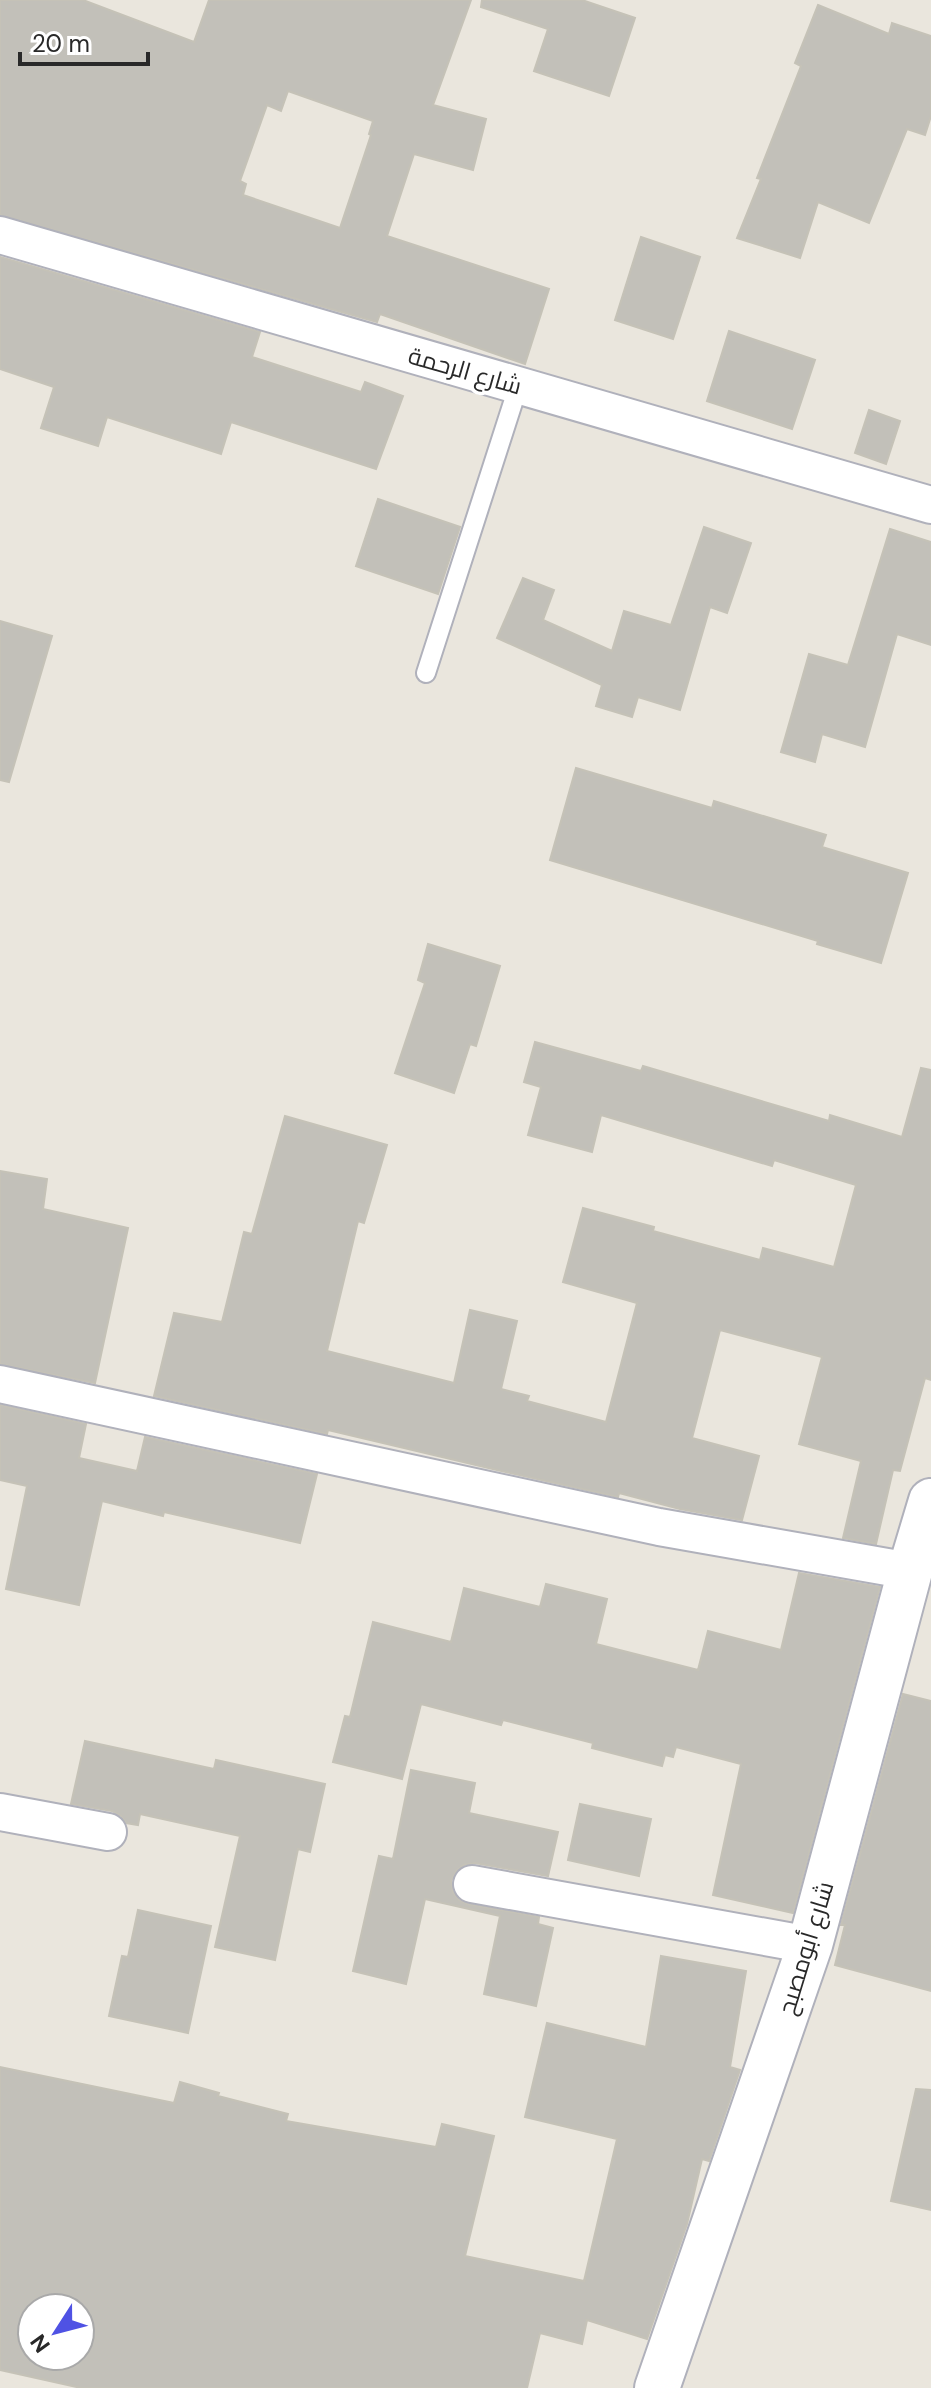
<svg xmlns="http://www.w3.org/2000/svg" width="931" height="2388" font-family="'DM Sans',Cairo,sans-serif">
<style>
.building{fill:#c2c0b9;stroke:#c5c2b7;stroke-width:2;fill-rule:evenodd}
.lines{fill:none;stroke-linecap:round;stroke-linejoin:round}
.lane-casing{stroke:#b0b1bb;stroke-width:22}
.street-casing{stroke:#b0b1bb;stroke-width:40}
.secondary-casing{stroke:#b0b1bb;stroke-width:48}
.lane{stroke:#fff;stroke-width:18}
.street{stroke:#fff;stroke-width:36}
.secondary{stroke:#fff;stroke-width:44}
.labels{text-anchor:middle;stroke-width:7;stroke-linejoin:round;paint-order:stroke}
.street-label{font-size:24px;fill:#292929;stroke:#fff}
</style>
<rect width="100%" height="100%" fill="#eae6dd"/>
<g class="building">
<path d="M 0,0 L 83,0 L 194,42 L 209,0 L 471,0 L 433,105 L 486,119 L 473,170 L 414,154 L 387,236 L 549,289 L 525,364 L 380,314 L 377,322 L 0,215 ZM 288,91 L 373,121 L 369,134 L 371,135 L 340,228 L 243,195 L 246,184 L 240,181 L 267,105 L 281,111 Z"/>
<path d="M 482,0 L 582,0 L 635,18 L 609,96 L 534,71 L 548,29 L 481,7 Z"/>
<path d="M 818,5 L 889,34 L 892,23 L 931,36 L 931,116 L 925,135 L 907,129 L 869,223 L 818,202 L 800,258 L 737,238 L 761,179 L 757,178 L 801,66 L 795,63 Z"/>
<path d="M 641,237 L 700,257 L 673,339 L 615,320 Z"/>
<path d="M 0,257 L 260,332 L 252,357 L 361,392 L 365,382 L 403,396 L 376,469 L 231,422 L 221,454 L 107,417 L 98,446 L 41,428 L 54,387 L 0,369 Z"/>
<path d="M 729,331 L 815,360 L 792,429 L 707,401 Z"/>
<path d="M 869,410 L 900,421 L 886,464 L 855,453 Z"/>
<path d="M 378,499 L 460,527 L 438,594 L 356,566 Z"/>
<path d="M 704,527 L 751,543 L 727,613 L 710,607 L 680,710 L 638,697 L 632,717 L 596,706 L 602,685 L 497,638 L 523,578 L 554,590 L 543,620 L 612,651 L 624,611 L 671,625 Z"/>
<path d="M 890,529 L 931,542 L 931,645 L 897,634 L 865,747 L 822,734 L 815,762 L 781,752 L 809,654 L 848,665 Z"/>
<path d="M 0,621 L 52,636 L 9,782 L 0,780 Z"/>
<path d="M 576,768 L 712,808 L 714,801 L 826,835 L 822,847 L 908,873 L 881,963 L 817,944 L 818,941 L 550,860 Z"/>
<path d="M 428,944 L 500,966 L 476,1046 L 470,1044 L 454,1093 L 395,1073 L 425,983 L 418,980 Z"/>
<path d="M 535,1042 L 641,1071 L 643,1066 L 829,1121 L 830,1115 L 902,1137 L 921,1068 L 931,1070 L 931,1380 L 925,1378 L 900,1471 L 893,1470 L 876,1544 L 843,1538 L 861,1461 L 799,1444 L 822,1357 L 720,1330 L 692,1438 L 759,1456 L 742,1520 L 680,1509 L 619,1493 L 618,1497 L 497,1470 L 328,1430 L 327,1434 L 154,1396 L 174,1313 L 222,1322 L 244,1232 L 252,1234 L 285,1116 L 387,1145 L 364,1223 L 358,1221 L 327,1351 L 454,1383 L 470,1310 L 517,1321 L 501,1389 L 529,1396 L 527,1401 L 606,1422 L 637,1303 L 563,1282 L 583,1208 L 654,1227 L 653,1231 L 760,1260 L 763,1248 L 834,1267 L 856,1185 L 774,1160 L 772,1166 L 601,1115 L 592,1152 L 528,1135 L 541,1087 L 524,1082 Z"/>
<path d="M 0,1171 L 47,1179 L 43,1209 L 128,1228 L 95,1383 L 0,1364 Z"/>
<path d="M 0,1405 L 86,1424 L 79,1458 L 137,1471 L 145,1437 L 317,1474 L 300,1543 L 164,1512 L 163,1516 L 102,1501 L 79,1605 L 6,1589 L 27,1486 L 0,1480 Z"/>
<path d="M 799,1573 L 880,1587 L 793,1913 L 713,1895 L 741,1764 L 676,1747 L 673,1757 L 665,1755 L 662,1766 L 592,1748 L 593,1743 L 503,1720 L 501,1725 L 421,1704 L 402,1779 L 333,1762 L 345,1716 L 350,1717 L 373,1622 L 451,1642 L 464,1588 L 540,1607 L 546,1584 L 607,1599 L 596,1644 L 698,1670 L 708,1631 L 781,1650 Z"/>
<path d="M 903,1694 L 931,1701 L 931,1991 L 835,1965 L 845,1925 L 841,1925 Z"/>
<path d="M 85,1741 L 214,1769 L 216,1760 L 325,1784 L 310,1852 L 298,1849 L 275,1960 L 215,1947 L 240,1836 L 140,1814 L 138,1825 L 126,1823 L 121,1816 L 112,1811 L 71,1804 Z"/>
<path d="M 411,1770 L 475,1783 L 469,1813 L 558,1832 L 548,1876 L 475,1863 L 464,1865 L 457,1870 L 451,1881 L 453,1892 L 459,1900 L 468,1904 L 539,1917 L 538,1924 L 553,1928 L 536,2006 L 484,1994 L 500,1916 L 425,1899 L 406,1984 L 353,1971 L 379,1856 L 393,1859 Z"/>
<path d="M 580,1804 L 651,1819 L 639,1876 L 568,1860 Z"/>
<path d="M 138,1910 L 211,1926 L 188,2033 L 109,2016 L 122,1956 L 128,1957 Z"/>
<path d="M 661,1956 L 746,1971 L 730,2067 L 740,2070 L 709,2161 L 702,2159 L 687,2224 L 647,2339 L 587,2320 L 582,2344 L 540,2333 L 527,2388 L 81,2388 L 0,2370 L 0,2067 L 174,2103 L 180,2082 L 219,2093 L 218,2096 L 288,2114 L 286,2121 L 436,2147 L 442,2124 L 494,2136 L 465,2256 L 584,2281 L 617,2139 L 525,2117 L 547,2023 L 646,2047 ZM 32,2308 L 80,2308 L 80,2356 L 32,2356 Z"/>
<path d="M 916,2089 L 931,2090 L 931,2210 L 891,2201 Z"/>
</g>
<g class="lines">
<defs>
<path id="lane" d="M 426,673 L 518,387"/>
<g id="street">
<path d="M 0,235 L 931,505"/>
<path d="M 0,1384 L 659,1527 L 910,1571"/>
<path d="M 0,1812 L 108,1832"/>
<path d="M 472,1884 L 810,1945"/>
</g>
<path id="secondary" d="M 657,2388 L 810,1945 L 910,1571 L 931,1501"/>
</defs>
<use href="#lane" class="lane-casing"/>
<use href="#street" class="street-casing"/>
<use href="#secondary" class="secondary-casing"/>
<use href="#lane" class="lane"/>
<use href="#street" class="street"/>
<use href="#secondary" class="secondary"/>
</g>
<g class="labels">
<g class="street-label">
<text transform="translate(465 371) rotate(16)" y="8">شارع الرحمة</text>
<text transform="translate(806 1948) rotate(-73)" y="8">شارع أبومصبح</text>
</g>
</g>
<g transform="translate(56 2332) rotate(234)"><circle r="38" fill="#ffffff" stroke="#a9a9a9" stroke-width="2"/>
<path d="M0-6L14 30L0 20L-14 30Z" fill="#4f52e4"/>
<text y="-12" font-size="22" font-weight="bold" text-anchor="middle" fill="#292929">N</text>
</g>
<path d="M20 52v12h128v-12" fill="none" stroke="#292929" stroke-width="4"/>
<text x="32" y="52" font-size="24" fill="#292929" stroke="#ffffff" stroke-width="6" paint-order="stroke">20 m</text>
</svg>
